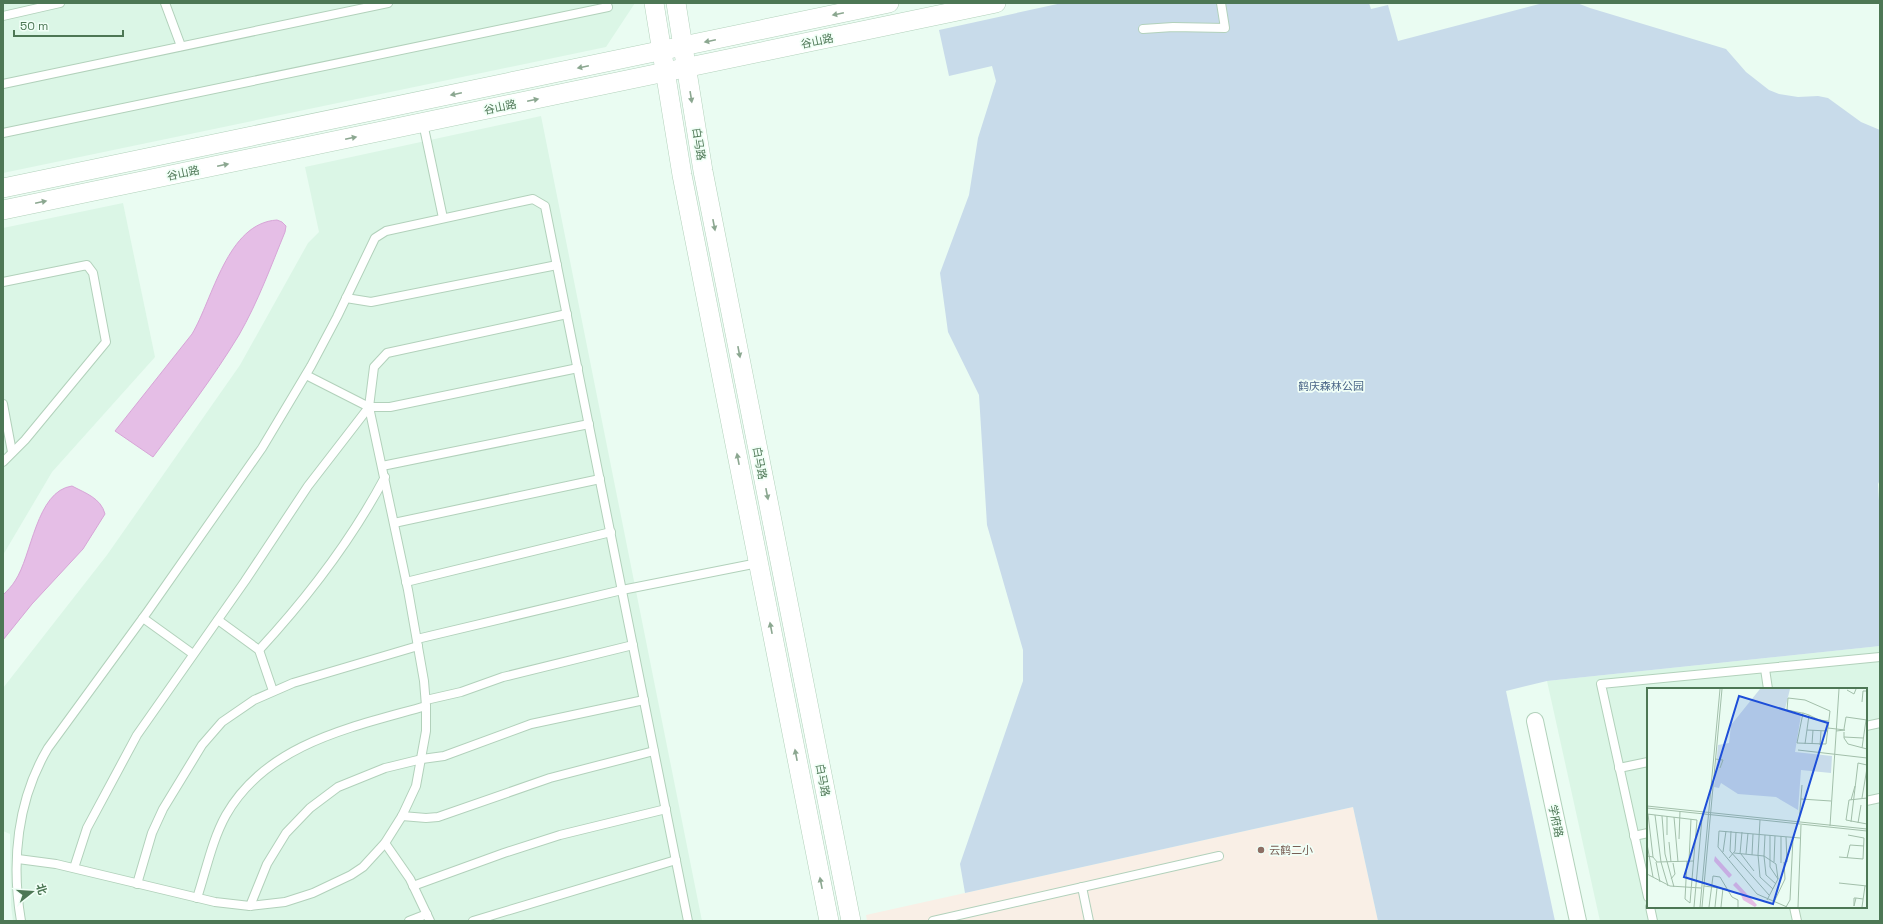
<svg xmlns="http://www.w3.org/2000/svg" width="1883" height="924" font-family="'Space Grotesk','Noto Sans SC',sans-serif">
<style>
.residential{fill:#dbf6e6;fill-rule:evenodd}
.education{fill:#f9efe6}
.green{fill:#c8dbea}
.water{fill:#e5bee6;stroke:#d7a5d7}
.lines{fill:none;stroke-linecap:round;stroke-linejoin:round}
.service-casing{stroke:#b2d1bb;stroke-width:10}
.minor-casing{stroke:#b2d1bb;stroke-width:18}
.tertiary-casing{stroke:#b2d1bb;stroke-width:20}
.service{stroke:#fff;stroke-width:8}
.minor{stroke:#fff;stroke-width:16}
.tertiary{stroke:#fff;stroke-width:19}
.oneway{fill:#8ba790}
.education-dot{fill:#8d6e63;stroke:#f1fff7;stroke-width:1.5}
.labels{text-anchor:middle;stroke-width:3.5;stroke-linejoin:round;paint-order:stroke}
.street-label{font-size:11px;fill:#4d7755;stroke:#f1fff7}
.park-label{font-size:11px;fill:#4b6788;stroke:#f1fff7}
.education-label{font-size:11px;fill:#785e54;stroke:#f1fff7;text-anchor:start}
.inset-road{fill:none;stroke:#a2bfaa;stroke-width:1}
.view{fill:#1d4ed8;fill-opacity:0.15;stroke:#1d4ed8;stroke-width:2}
.inset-edge{fill:none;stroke:#4d7755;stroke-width:2}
</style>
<rect width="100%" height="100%" fill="#eafcf2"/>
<g class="residential">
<path d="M 3,3 L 635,3 L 606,47 L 3,173 Z"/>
<path d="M 541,116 L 702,921 L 13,921 L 11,905 L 10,834 L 3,831 L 3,688 L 107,555 L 240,365 L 308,243 L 319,232 L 305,167 Z"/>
<path d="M 123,203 L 155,357 L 52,472 L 3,555 L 3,228 Z"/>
<path d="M 1880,646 L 1880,921 L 1600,921 L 1547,681 ZM 1648,689 L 1866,689 L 1866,907 L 1648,907 Z"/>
</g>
<path class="education" d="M 1353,807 L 1378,921 L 867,921 L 866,915 Z"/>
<path class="green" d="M 1062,3 L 1369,3 L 1371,9 L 1388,5 L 1398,41 L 1543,3 L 1577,3 L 1590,8 L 1726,49 L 1746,72 L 1769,90 L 1779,94 L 1798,97 L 1818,96 L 1828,98 L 1861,122 L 1880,130 L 1880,480 L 1878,484 L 1880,517 L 1880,646 L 1547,681 L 1506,691 L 1555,921 L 1378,921 L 1353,807 L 965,893 L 960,864 L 1023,681 L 1023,650 L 987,525 L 979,395 L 948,332 L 940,273 L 969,195 L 978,138 L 996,81 L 992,66 L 949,76 L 939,30 Z"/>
<g class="water">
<path d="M 277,220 L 282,222 L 286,226 L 285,232 C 271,266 258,302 239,335 C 213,378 183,417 153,457 L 115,431 L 192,334 C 213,299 227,223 277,220 Z"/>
<path d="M 72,486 C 85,493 101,498 105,514 L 83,549 L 32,604 L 3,640 L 3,595 C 7,591 12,586 15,581 C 32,556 36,491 72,486 Z"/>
</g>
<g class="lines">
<defs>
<g id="service">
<path d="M 165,3 L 181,46"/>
<path d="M 3,16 L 60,3"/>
<path d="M 1143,29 L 1173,27 L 1225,28 L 1221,3"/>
<path d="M 3,84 L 388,3"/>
<path d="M 423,123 L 443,218"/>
<path d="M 3,133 L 608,7"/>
<path d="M 3,282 L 87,265 L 93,273 L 106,342 L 25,440 L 3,462"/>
<path d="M 346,298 L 371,302 L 557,265"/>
<path d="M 306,375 L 369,407 L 390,407 L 578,368"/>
<path d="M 3,404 L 12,452"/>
<path d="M 382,466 L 589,424"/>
<path d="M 394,523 L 600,479"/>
<path d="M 406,582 L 611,532"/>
<path d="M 143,618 L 193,654"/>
<path d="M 218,620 L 259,650 L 273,691"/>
<path d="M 417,639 L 622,590 L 758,563"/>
<path d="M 259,650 C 308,597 351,541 385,477"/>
<path d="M 1765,669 L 1768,689"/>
<path d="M 426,700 L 461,692 L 503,677 L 633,645"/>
<path d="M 1866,726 L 1880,723"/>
<path d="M 1619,768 L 1648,762"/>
<path d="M 1866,801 L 1880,798"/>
<path d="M 402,816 L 426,818 L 438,817 L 550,778 L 654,751"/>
<path d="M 1634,836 L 1648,833"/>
<path d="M 385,843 L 410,879 L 430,921"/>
<path d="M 18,859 L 56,864 L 215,902 L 250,906 L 285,902 L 313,893 L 351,875 L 363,867 L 385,843 L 402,816 L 416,786 L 426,731 L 426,706 L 424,681 L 408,590 L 369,407 L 374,367 L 387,353 L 567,314"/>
<path d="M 74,868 L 87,828 L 137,735 L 245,581 L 308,486 L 369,407"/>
<path d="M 137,884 L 152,833 L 163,809 L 202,745 L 222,722 L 254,700 L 293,683 L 418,646"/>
<path d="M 413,886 L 504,853 L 560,835 L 666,809"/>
<path d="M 1082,887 L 1089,921"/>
<path d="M 1648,897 L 1601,684 L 1880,657"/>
<path d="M 197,898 C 206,871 212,840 226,815 C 267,743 353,727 426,706"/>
<path d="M 250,906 L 267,864 L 286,833 L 310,808 L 338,787 L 385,768 L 422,759 L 444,756 L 531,724 L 644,700"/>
<path d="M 1650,907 L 1653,921"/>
<path d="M 1794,907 L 1797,921"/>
<path d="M 21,921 C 11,862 17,800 48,748 L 148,611 L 262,448 L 311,366 L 337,317 L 375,238 L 386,231 L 533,199 L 545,206 L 688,921"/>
<path d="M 409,921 L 427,914"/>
<path d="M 473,921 L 676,860"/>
<path d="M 933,921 L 1219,856"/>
</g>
<path id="minor" d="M 1535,721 L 1578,921"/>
<g id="tertiary">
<path d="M 654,3 L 682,175 L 829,921"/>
<path d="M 676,3 L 703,171 L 851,921"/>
<path d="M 3,188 L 889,3"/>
<path d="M 3,210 L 996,3"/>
</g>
</defs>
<use href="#service" class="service-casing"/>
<use href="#minor" class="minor-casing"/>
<use href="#tertiary" class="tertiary-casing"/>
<use href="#service" class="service"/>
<use href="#minor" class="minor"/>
<use href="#tertiary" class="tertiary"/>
</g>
<defs><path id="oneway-solid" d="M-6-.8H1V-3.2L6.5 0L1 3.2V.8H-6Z"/></defs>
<g class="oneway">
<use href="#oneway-solid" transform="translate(838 14) rotate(168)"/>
<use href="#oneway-solid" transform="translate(710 41) rotate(168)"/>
<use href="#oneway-solid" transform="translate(583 67) rotate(168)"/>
<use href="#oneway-solid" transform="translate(456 94) rotate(168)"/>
<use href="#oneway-solid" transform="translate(691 97) rotate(81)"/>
<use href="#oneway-solid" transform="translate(533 100) rotate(-12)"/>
<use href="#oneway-solid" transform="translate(351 138) rotate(-12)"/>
<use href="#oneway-solid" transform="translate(223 165) rotate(-12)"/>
<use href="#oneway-solid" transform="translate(41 202) rotate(-12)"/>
<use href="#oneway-solid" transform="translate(714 225) rotate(79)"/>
<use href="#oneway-solid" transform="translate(739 352) rotate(79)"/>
<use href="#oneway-solid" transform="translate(738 459) rotate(-101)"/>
<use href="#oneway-solid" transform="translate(767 494) rotate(79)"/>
<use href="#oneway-solid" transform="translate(771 628) rotate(-101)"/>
<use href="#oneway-solid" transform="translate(796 755) rotate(-101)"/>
<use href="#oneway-solid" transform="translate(821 883) rotate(-101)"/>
</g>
<circle class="education-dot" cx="1261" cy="850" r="4"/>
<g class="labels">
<g class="street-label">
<text transform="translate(817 41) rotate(-12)" y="4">谷山路</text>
<text transform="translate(500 107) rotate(-12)" y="4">谷山路</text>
<text transform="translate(699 144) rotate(81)" y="4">白马路</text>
<text transform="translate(183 173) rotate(-12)" y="4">谷山路</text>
<text transform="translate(760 463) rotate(79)" y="4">白马路</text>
<text transform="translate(823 780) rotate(79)" y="4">白马路</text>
<text transform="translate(1556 821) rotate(78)" y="4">学府路</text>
</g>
<g class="park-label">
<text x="1331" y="390">鹤庆森林公园</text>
</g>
<g class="education-label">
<text x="1269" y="854">云鹤二小</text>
</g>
</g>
<g transform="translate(1647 688)">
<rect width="220" height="220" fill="#eafcf2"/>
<path d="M 113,1 L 143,1 L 138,21 L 154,27 L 148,64 L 185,68 L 184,85 L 154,82 L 151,122 L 129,109 L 91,106 L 74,95 L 72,100 L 67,99 L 71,57 L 82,55 L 84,37 Z" fill="#c8dbea"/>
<path d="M 68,168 L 85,187 L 82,190 L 67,173 ZM 89,194 L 110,217 L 108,219 L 96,212 L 93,204 L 86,197 Z" fill="#e5bee6"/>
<path class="inset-road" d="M 200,2 L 207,6 L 209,1M 215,14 L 216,3 L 220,3M 156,25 L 150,55 L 179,56 L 183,23 L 158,12 L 141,10 L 140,22 L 155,25 L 156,25 L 162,27 L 172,32 L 181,33M 181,40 L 198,42 L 189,43M 197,41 L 199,29 L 220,32M 160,42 L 181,43M 197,44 L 197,50 L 201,56 L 220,61M 197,49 L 216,50M 158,56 L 162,27M 165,56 L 166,42M 173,57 L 174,43M 215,60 L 219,32M 151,62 L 220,70M 68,71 L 76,72 L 73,80M 215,110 L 220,80M 220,110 L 202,112 L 199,132 L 220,136M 154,111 L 184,113M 204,112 L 208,98M 0,118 L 220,141M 0,120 L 220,143M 0,126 L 50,132 L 43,215 L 38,211 L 40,173M 1,126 L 6,169M 8,127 L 14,174 L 21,198M 15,128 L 18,166 L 27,199M 27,129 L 31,174M 152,134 L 155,97M 204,134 L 211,75 L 220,77M 211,135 L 214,117M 183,138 L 192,1M 84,143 L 83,163 L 122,207M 20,147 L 20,128M 123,147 L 123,179 L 131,191M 134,148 L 134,175M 139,149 L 140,174M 32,151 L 33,123M 22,154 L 24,174M 0,156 L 6,189M 76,164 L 79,143M 87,165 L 117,168 L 129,176 L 131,191 L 120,212M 93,166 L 95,144M 94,166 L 107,183M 99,166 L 101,145M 105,167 L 106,146M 111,167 L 113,189 L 126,201M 111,167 L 113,132M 0,168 L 6,169 L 10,174 L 47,173M 117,168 L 119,187 L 129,196M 117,168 L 118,147M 192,169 L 216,171 L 217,150 L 201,147M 82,170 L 88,163 L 89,144M 200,170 L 203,157 L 217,158M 42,173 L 44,131M 9,174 L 13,194M 127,174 L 128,148M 0,186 L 23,198 L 54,200M 24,191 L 28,186 L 26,175M 192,195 L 220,198M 57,198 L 80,201M 209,210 L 207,218 L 207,210 L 209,210 L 216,211M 127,214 L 138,191 L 137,174M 47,219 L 55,130M 53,219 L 73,1M 55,219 L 75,1M 62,219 L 66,188 L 73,189 L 85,209 L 91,212 L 91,219M 68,219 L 70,200M 74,219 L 76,200M 139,219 L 143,212 L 146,150M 140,219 L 110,206 L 71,159 L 72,143 L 153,150M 151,219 L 154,137M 215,219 L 218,198"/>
<path class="view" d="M 92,8 L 181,35 L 126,216 L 37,189 Z"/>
<rect width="220" height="220" class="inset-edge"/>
</g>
<rect width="1883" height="924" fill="none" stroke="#4d7755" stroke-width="8"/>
<g transform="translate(32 892) rotate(73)" stroke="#f1fff7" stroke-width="3" paint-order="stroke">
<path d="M0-3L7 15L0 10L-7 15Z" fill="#4d7755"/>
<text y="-6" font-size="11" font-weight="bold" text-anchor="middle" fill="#4d7755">北</text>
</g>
<path d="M14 30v6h109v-6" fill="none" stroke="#4d7755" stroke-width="2"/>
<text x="20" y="30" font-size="12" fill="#4d7755" stroke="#f1fff7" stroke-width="3" paint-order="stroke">50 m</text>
</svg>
